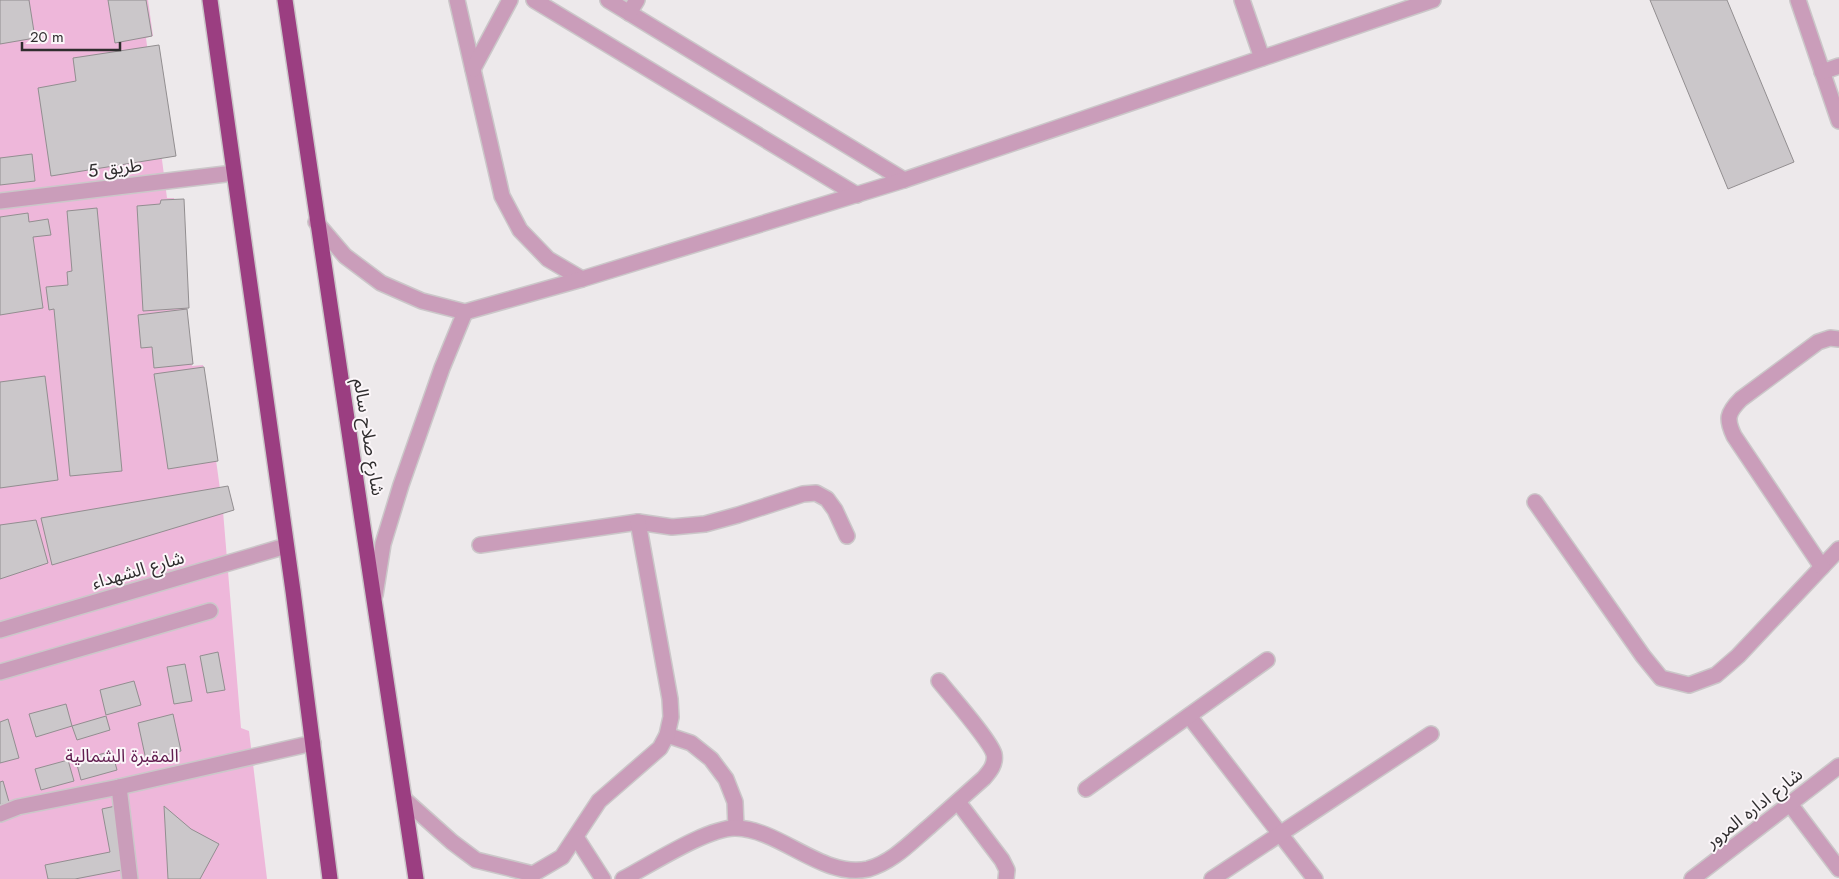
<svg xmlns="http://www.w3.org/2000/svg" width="1839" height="879" font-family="Jost,'Noto Sans Arabic',sans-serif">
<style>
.green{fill:#eeb7da}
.building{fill:#cbc7ca;stroke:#928e90}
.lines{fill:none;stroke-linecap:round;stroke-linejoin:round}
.minor-casing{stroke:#cbc7c9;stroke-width:18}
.highway-casing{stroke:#cbc7c9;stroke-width:18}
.minor{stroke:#ca9dba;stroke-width:15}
.highway{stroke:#9b3e81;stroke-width:15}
.labels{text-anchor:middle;stroke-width:4;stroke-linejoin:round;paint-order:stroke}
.street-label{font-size:18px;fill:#2f2d2e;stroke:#fbf6f9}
.park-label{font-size:18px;fill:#621e50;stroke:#fbf6f9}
</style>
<rect width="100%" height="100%" fill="#ede9eb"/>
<path class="green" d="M 0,0 L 148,0 L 153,36 L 146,38 L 167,198 L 174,198 L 192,366 L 203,365 L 223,511 L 241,728 L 249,731 L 267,879 L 0,879 Z"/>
<g class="building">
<path d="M 0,0 L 29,0 L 35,38 L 0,44 Z"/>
<path d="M 108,0 L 146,0 L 152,36 L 115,43 Z"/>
<path d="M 1650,0 L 1727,0 L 1794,162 L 1728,189 Z"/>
<path d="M 159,45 L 176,156 L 51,176 L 38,88 L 76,81 L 73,58 Z"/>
<path d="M 32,154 L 35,181 L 0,185 L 0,158 Z"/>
<path d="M 184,199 L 189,308 L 143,311 L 137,206 L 160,204 L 161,200 Z"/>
<path d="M 97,208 L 122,471 L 70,476 L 54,309 L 49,310 L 46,287 L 68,285 L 67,272 L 72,271 L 67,211 Z"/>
<path d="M 28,213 L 29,222 L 48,219 L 51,235 L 33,237 L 43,308 L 0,315 L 0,217 Z"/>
<path d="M 187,309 L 193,364 L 154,368 L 152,347 L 141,348 L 138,315 Z"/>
<path d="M 204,367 L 218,461 L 168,469 L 154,374 Z"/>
<path d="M 45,376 L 58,480 L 0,488 L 0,382 Z"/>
<path d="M 228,486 L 234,510 L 52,565 L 41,518 Z"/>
<path d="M 36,520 L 48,563 L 0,579 L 0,525 Z"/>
<path d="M 218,652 L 225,690 L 207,693 L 200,656 Z"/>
<path d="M 185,664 L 192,701 L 174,704 L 167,667 Z"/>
<path d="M 134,681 L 141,705 L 106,715 L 100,690 Z"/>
<path d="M 66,704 L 72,726 L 36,737 L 29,714 Z"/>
<path d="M 173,714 L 181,751 L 146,760 L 138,723 Z"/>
<path d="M 106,716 L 110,730 L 77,740 L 72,726 Z"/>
<path d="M 8,719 L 19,758 L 0,763 L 0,722 Z"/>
<path d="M 112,751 L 117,770 L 81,780 L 76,761 Z"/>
<path d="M 68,760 L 74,781 L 41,790 L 35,769 Z"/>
<path d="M 3,781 L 9,802 L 0,805 L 0,782 Z"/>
<path d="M 120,805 L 132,868 L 75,879 L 48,879 L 45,865 L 110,852 L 102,809 Z"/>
<path d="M 164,806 L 191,829 L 219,844 L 200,879 L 168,879 Z"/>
</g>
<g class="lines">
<defs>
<g id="minor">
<path d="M 457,0 L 502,196 L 520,230 L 548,259 L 582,279"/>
<path d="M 534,0 L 857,195"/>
<path d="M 608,0 L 904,180"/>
<path d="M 1242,0 L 1262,58"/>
<path d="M 1798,0 L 1839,121"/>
<path d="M 629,13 L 637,0"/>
<path d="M 473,69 L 510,0"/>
<path d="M 1822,72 L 1839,66"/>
<path d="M 0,201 L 234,173"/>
<path d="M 316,222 L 345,256 L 381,283 L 422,301 L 465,312 L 582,279 L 904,180 L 1433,0"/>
<path d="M 1535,502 L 1643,656 L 1661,678 L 1689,685 L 1716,675 L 1738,656 L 1839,549"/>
<path d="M 480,545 L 638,522 L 672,527 L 705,524 L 738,515 L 803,494 L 816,493 L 827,499 L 835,510 L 847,536"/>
<path d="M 1822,567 L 1734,436 C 1726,419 1727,413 1741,399 L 1818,342 L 1830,338 L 1839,339"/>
<path d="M 375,595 L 383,544 L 401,485 L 442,368 L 465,312"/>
<path d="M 0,630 L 286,546"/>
<path d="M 0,672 L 210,611"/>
<path d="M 1189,716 L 1315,879"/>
<path d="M 667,735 L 691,743 L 711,759 L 726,779 L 735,802 L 736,828"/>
<path d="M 119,787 L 130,879"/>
<path d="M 1086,789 L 1267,660"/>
<path d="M 404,799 L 452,842 L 476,860 L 533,874 L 562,857 L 599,801 L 660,748 L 667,735 L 671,717 L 670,699 L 638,522"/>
<path d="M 958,802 L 1002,860 L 1007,870 L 1006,879"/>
<path d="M 1790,804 L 1839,869"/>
<path d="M 0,814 L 18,807 L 119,787 L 313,743"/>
<path d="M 576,837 L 603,879"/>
<path d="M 623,879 C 650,865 708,827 736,828 C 780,829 823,879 868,869 C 893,862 911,842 930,826 C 948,810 966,794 984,778 C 990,771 996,764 994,754 C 990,740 950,695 939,681"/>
<path d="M 1212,879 L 1431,734"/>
<path d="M 1692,879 L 1839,766"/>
</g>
<g id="highway">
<path d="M 210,0 L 293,591 L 330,879"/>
<path d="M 285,0 C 326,293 373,586 416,879"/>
</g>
</defs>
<use href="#minor" class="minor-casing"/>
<use href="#highway" class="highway-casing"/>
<use href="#minor" class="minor"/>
<use href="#highway" class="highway"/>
</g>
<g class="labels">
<g class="street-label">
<text transform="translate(115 168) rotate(-7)" y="6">طريق 5</text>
<text transform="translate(369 437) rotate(81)" y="6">شارع صلاح سالم</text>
<text transform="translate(138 570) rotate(-16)" y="6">شارع الشهداء</text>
<text transform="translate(1754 808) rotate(-38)" y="6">شارع اداره المرور</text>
</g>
<g class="park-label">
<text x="122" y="762">المقبرة الشمالية</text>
</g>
</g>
<path d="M22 42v8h98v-8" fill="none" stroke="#2f2d2e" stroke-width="2.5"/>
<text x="30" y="42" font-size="15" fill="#2f2d2e" stroke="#fbf6f9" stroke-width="4" paint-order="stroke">20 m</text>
</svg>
